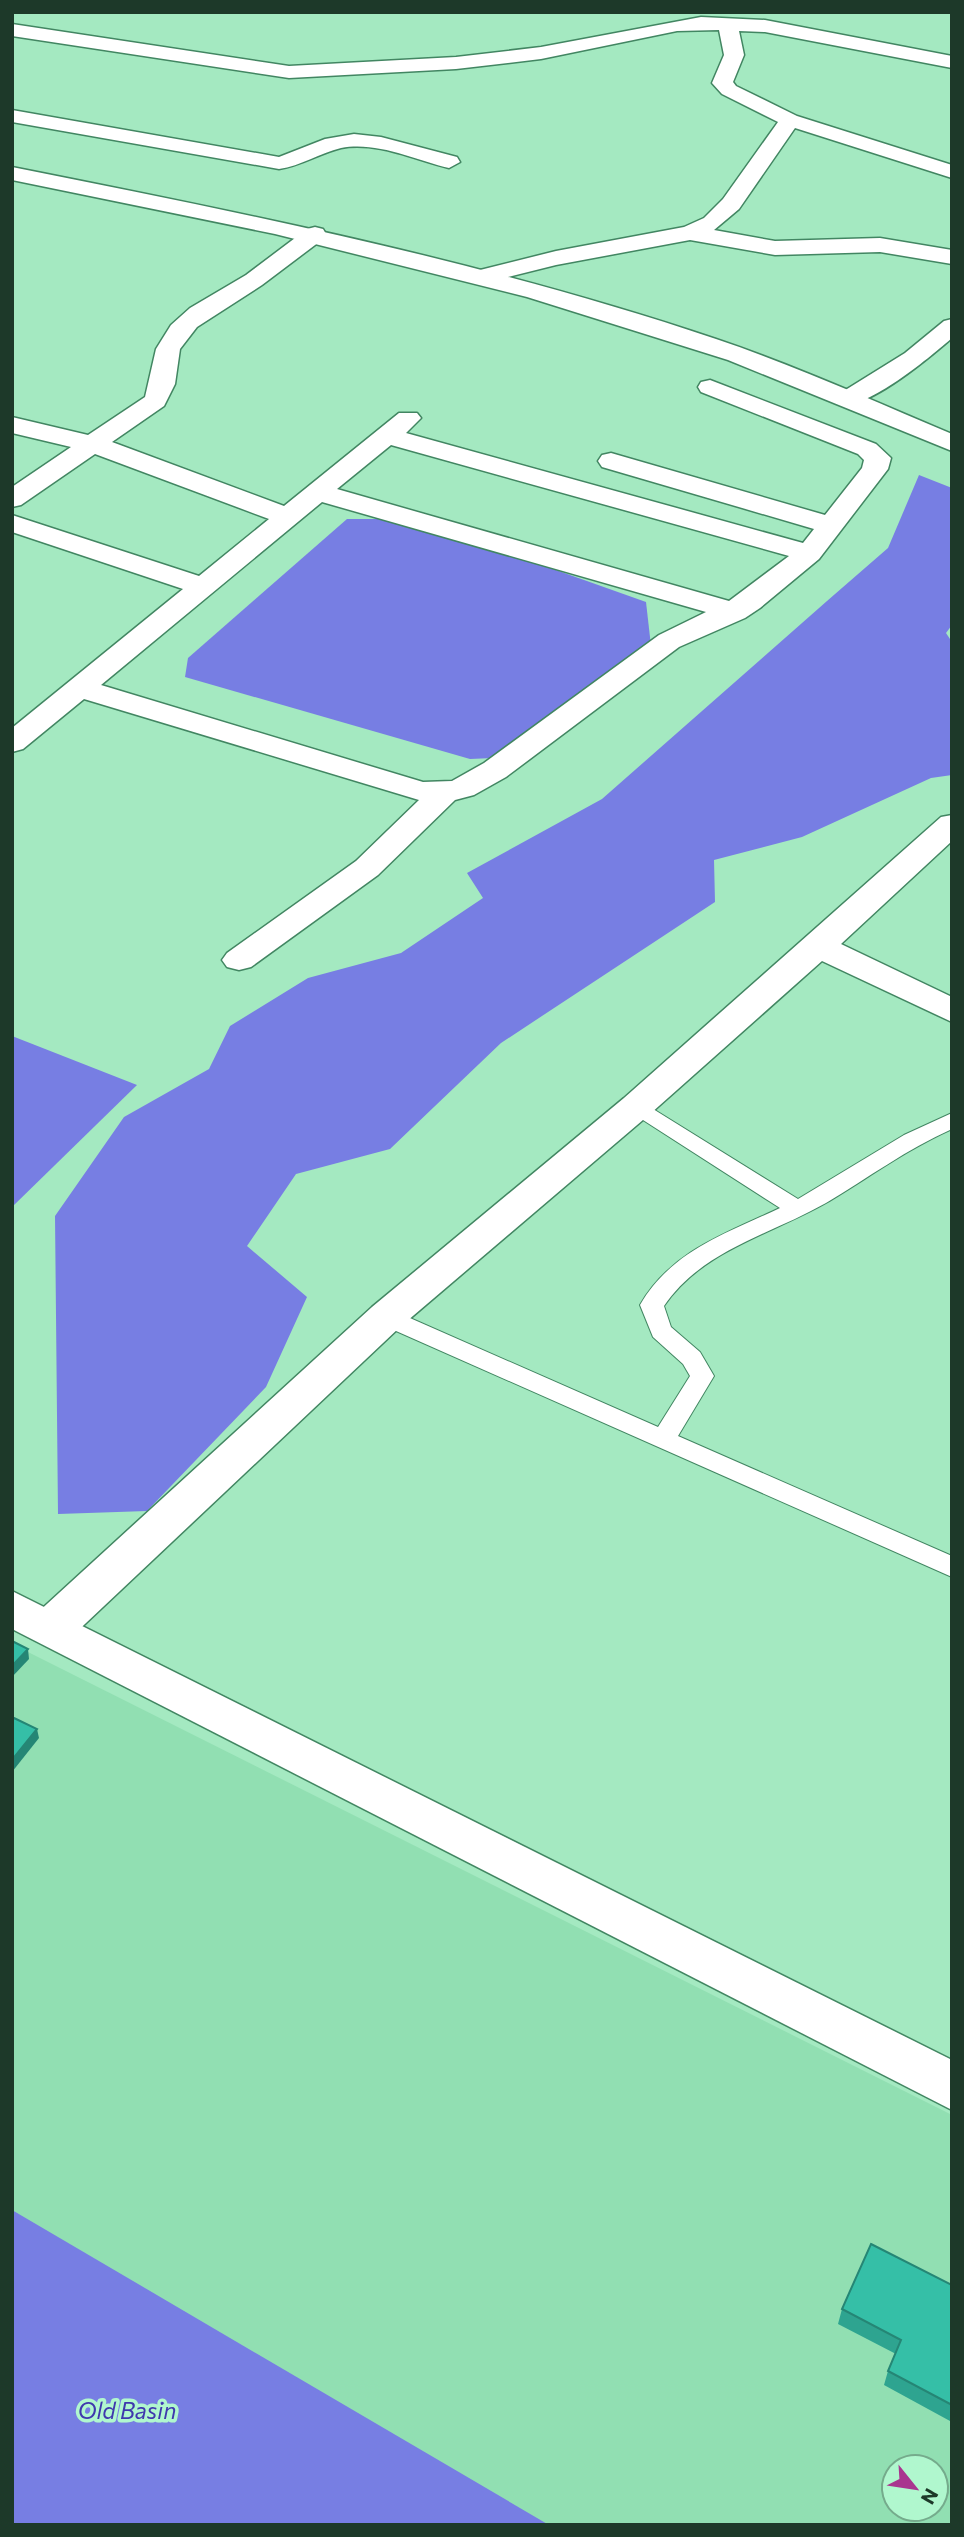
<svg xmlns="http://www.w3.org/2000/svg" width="964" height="2537" font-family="Commissioner,sans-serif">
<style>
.built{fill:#91dfb2;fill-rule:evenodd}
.water{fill:#777ee3}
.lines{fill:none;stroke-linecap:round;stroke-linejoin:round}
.service-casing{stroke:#428662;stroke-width:2}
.minor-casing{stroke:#428662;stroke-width:3}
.tertiary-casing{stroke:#428662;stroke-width:3}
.service{fill:#fff;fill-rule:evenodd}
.minor{fill:#fff;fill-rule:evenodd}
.tertiary{fill:#fff;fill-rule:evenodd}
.wall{fill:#2ea490}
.shaded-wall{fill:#258675}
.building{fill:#35bfa7;stroke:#258675;stroke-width:2}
.labels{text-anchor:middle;stroke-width:7;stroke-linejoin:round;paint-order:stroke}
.near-water-label{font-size:23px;font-style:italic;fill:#3f38ae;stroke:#b0f7ce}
</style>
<rect width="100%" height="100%" fill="#a4e9c1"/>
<path class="built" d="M 12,1644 L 952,2115 L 952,2525 L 12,2525 ZM 894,2467 L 936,2467 L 936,2509 L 894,2509 Z"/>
<g class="water">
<path d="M 919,475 L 952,488 L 952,625 L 946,633 L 952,642 L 952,775 L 931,778 L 802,837 L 714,860 L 715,902 L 501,1043 L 390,1149 L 296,1174 L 247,1246 L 307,1297 L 266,1387 L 147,1511 L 58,1514 L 55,1216 L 124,1117 L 209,1069 L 230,1026 L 308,978 L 401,953 L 483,898 L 467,873 L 602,799 L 827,601 L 888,548 Z"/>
<path d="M 347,519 L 379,519 L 494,548 L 646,602 L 651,646 L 493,758 L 470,759 L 185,677 L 188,658 Z"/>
<path d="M 12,1036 L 137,1085 L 12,1207 Z"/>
<path d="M 12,2210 L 549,2525 L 12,2525 Z"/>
</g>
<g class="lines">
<defs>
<path id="service" d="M 637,1099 L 798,1199 L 904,1135 L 952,1113 L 952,1129 C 907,1149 868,1178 826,1203 C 770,1235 702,1250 664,1306 L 671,1327 L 700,1352 L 714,1376 L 678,1436 L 952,1556 L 952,1577 L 378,1323 L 374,1317 L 378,1311 L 394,1311 L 658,1427 L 690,1376 L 683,1364 L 653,1337 L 640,1305 C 671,1251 727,1233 780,1208 L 629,1111 L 626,1106 L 629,1101 Z"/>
<g id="minor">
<path d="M 701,17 L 765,20 L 952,56 L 952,68 L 765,32 L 739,31 L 744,55 L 733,82 L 736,86 L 797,116 L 952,165 L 952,178 L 795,128 L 739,209 L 714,230 L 775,241 L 880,238 L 952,250 L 952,264 L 880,252 L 775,255 L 690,240 L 556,265 L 480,284 L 472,282 L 468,277 L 472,272 L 556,251 L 684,227 L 704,218 L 723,199 L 778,122 L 722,94 L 712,83 L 724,55 L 719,30 L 677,31 L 541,59 L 456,69 L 289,78 L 12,36 L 12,24 L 289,66 L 456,57 L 541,47 Z"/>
<path d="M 12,110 L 279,157 L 325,139 L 354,134 L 381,137 L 457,157 L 460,162 L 449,168 C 415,160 377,141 341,148 C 320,153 301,166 279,169 L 12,122 Z"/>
<path d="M 315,227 L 323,229 L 326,234 L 323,239 L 262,285 L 197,327 L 180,349 L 175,384 L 164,406 L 112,442 L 284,506 L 399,413 L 417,413 L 421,418 L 406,433 L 803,543 L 814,529 L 602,467 L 598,461 L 602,455 L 611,453 L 825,515 L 862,468 L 864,460 L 858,454 L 701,392 L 698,387 L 701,382 L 710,380 L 876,444 L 891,458 L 888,469 L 819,559 L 760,608 L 745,618 L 679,647 L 506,777 L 474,795 L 455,800 L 378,875 L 251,967 L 239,970 L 227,967 L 222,960 L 227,953 L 356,861 L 419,800 L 84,699 L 23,749 L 12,752 L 12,728 L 183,589 L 12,532 L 12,515 L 199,576 L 269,519 L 95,454 L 21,505 L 12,507 L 12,487 L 71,447 L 12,433 L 12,417 L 88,435 L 145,397 L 156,349 L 171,325 L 190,308 L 246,275 L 307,229 ZM 391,445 L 789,556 L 729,601 L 337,489 ZM 322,502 L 706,612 L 659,635 L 484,763 L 452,781 L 423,782 L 101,685 Z"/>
<path d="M 952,319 L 952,338 C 930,357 866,411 839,404 L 835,399 L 839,394 L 905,353 L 944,321 Z"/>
<path d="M 952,815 L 952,841 L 841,944 L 952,997 L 952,1022 L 822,961 L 650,1114 L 400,1327 L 68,1640 L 52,1645 L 36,1640 L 30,1627 L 36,1614 L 372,1307 L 624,1098 L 941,817 Z"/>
</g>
<g id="tertiary">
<path d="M 12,167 C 249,214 487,262 716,339 C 796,366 874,401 952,434 L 952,451 L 728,360 L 527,297 L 275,234 L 12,180 Z"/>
<path d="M 12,1591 L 952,2060 L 952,2110 L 12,1629 Z"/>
</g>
</defs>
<use href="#service" class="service-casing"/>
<use href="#minor" class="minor-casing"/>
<use href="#tertiary" class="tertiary-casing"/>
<use href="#service" class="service"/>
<use href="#minor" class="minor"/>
<use href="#tertiary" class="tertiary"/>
</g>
<path class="wall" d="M 952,2285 L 952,2416 L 950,2421 L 884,2385 L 888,2371 L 896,2354 L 838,2324 L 842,2309 Z"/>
<g class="shaded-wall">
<path d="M 28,1649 L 29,1659 L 12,1677 L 12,1666 Z"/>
<path d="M 37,1729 L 39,1738 L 12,1772 L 12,1760 Z"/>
</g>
<g class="building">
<path d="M 12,1641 L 28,1649 L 12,1666 Z"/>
<path d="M 14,1718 L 37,1729 L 12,1760 L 12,1720 Z"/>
<path d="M 871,2244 L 952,2285 L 952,2405 L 888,2371 L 901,2340 L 842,2309 Z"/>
</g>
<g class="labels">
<g class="near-water-label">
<text x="127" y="2419">Old Basin</text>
</g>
</g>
<rect width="964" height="2537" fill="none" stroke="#1d3929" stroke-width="28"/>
<g transform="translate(915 2488) rotate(120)"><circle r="33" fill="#b0f7ce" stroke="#75ab8c" stroke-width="2"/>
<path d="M0-5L12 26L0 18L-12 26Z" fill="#a9358f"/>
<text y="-10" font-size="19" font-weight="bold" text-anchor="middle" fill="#1d3929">N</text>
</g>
</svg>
